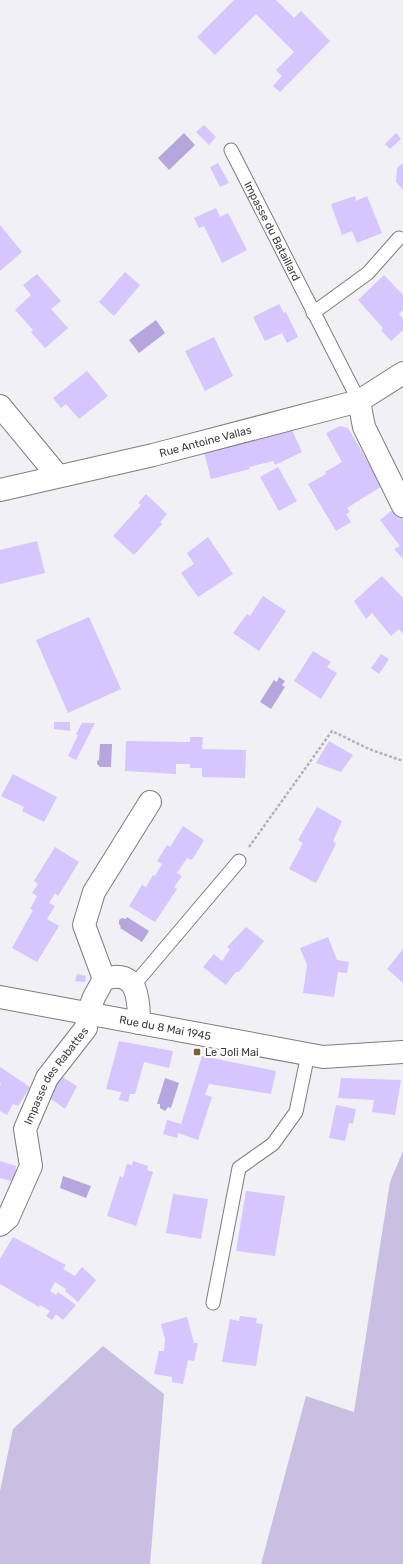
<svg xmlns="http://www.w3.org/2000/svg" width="403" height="1564" font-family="Rubik,sans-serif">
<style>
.green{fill:#c9bfe3}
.water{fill:#b7a6dd}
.building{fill:#d6c5fe}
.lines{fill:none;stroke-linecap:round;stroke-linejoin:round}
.service-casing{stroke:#7d7c7f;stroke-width:15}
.minor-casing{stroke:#7d7c7f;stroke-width:24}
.secondary-casing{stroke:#7d7c7f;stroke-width:24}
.path{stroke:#b3b2b5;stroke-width:2.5;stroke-dasharray:3 2;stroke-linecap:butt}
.service{stroke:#fff;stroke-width:13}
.minor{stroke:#fff;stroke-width:22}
.secondary{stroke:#fff;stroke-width:22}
.poi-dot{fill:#776432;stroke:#fefeff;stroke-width:1.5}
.labels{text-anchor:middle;stroke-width:4;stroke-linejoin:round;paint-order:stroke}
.street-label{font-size:11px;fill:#3d3c3d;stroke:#fefeff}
.poi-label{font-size:11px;fill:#3d3c3d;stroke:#fefeff;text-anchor:start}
</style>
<rect width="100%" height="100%" fill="#f1f0f4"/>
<g class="green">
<path d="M 403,1151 L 403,1564 L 261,1564 L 306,1396 L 354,1412 L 390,1182 Z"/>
<path d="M 103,1346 L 164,1394 L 150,1564 L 0,1564 L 0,1491 L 13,1429 Z"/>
</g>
<g class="water">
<path d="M 184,133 L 195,145 L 169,170 L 158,158 Z"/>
<path d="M 156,320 L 165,333 L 139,353 L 129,340 Z"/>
<path d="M 279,677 L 285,681 L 282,685 L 285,687 L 271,709 L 260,702 L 274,680 L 277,682 Z"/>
<path d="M 100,744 L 112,744 L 111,767 L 100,767 L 97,764 L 97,761 L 99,760 Z"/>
<path d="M 127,917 L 149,931 L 142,942 L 120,928 L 121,927 L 119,924 L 119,920 L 122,918 L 126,919 Z"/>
<path d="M 165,1078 L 179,1083 L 171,1108 L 168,1107 L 165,1111 L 160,1108 L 160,1104 L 157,1104 Z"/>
<path d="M 63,1176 L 91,1186 L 86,1198 L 60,1188 Z"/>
</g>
<g class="building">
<path d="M 234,0 L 276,0 L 294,18 L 301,11 L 330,41 L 280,92 L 273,86 L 282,76 L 276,70 L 294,52 L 256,14 L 215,55 L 197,37 Z"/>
<path d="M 204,125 L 216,137 L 209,145 L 196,132 Z"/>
<path d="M 396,133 L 401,139 L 390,149 L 385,144 Z"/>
<path d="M 218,163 L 229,183 L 220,187 L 210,167 Z"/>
<path d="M 403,163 L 403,190 L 396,182 L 397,168 Z"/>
<path d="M 355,196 L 356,201 L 367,196 L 382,233 L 357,243 L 352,231 L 342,235 L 331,204 Z"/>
<path d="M 216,208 L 220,217 L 228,213 L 247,250 L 222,263 L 204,226 L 199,228 L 194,218 Z"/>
<path d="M 0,225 L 22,252 L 0,271 Z"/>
<path d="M 125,272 L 140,285 L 114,316 L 99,302 Z"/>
<path d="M 37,274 L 61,301 L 51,309 L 68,328 L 45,348 L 31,332 L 33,330 L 15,310 L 31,295 L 23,285 Z"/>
<path d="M 384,275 L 403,295 L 403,310 L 399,314 L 403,319 L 403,330 L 391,341 L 381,330 L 383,328 L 358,300 Z"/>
<path d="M 279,304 L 284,313 L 286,312 L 298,337 L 287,343 L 282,333 L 265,341 L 253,317 Z"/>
<path d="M 214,337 L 233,376 L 205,391 L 185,351 Z"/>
<path d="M 87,371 L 108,396 L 79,419 L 66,404 L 61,408 L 53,398 Z"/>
<path d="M 340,426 L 348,428 L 382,486 L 347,508 L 350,512 L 346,514 L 351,522 L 336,531 L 308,484 L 326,474 L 325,472 L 342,462 L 326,433 Z"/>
<path d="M 292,430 L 302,452 L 275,465 L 273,461 L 249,467 L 250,469 L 211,479 L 204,452 Z"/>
<path d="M 278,467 L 297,501 L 279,511 L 260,477 Z"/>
<path d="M 146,494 L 167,514 L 160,522 L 162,524 L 134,555 L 113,536 L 141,505 L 138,503 Z"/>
<path d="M 395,508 L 403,518 L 403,559 L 394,549 L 400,546 L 380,520 Z"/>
<path d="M 208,537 L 233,574 L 198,597 L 181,573 L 194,564 L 187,553 Z"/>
<path d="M 37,541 L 45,573 L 0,584 L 0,550 Z"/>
<path d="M 382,576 L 403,598 L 403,634 L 399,629 L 391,636 L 372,613 L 366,619 L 354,601 Z"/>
<path d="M 263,596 L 286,611 L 259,651 L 233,633 L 247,614 L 250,616 Z"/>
<path d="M 89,617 L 121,689 L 68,713 L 36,640 Z"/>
<path d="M 313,651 L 331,662 L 327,667 L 337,673 L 321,699 L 294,681 Z"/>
<path d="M 381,654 L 389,659 L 379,674 L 371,668 Z"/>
<path d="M 54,722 L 70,722 L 70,731 L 54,729 Z"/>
<path d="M 82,723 L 95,723 L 76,760 L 68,756 L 78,735 L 76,734 Z"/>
<path d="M 190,737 L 203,737 L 202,749 L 246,750 L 245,778 L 202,777 L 202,768 L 190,768 L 190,764 L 176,764 L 176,774 L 125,771 L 126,741 L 190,742 Z"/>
<path d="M 329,741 L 353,755 L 341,772 L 316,763 Z"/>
<path d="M 13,774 L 57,797 L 44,822 L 22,811 L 24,807 L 1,796 Z"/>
<path d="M 317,807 L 342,821 L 333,841 L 336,844 L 316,883 L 289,869 L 303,843 L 298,840 Z"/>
<path d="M 183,826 L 204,840 L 192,860 L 187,858 L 177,873 L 182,876 L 174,887 L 177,889 L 155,922 L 129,906 L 142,885 L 146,887 L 153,875 L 155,876 L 162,864 L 157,861 L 167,845 L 170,847 Z"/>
<path d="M 55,847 L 79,862 L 58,896 L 55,893 L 49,903 L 55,906 L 47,919 L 59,926 L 37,962 L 12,948 L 33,910 L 30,909 L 37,896 L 32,893 L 38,884 L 34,881 Z"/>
<path d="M 246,927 L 264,941 L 239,972 L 236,972 L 226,985 L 203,967 L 214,954 L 222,961 L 230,949 L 227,947 Z"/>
<path d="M 328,937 L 337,960 L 349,962 L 347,973 L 338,972 L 334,997 L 303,993 L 307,965 L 300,948 Z"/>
<path d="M 403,949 L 403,983 L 387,969 Z"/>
<path d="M 77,974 L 86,976 L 85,982 L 75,981 Z"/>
<path d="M 119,1041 L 173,1051 L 169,1068 L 144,1062 L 135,1094 L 130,1094 L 128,1102 L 119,1100 L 121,1092 L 106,1089 Z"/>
<path d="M 202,1056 L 276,1071 L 271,1094 L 209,1084 L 205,1095 L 212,1097 L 198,1140 L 178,1133 L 177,1138 L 163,1134 L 167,1120 L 181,1124 Z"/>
<path d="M 0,1067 L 30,1087 L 18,1106 L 13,1104 L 7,1115 L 0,1111 L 0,1086 L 1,1084 L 0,1083 Z"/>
<path d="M 62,1077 L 77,1086 L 65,1109 L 47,1096 Z"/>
<path d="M 341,1078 L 401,1080 L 395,1115 L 372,1112 L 374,1100 L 338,1098 Z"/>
<path d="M 336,1105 L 356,1109 L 353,1124 L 349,1123 L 345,1141 L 329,1138 Z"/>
<path d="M 0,1161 L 16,1166 L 15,1182 L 0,1178 Z"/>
<path d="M 133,1161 L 148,1166 L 147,1170 L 153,1172 L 136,1226 L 107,1216 L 120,1176 L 123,1178 L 127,1164 L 132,1165 Z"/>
<path d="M 246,1191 L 285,1196 L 275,1256 L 236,1251 Z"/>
<path d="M 173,1194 L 208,1199 L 201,1239 L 166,1233 Z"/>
<path d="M 13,1237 L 66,1265 L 63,1269 L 75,1276 L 82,1267 L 96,1280 L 78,1302 L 65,1291 L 66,1289 L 55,1282 L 50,1291 L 56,1295 L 58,1292 L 76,1305 L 63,1320 L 56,1314 L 52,1320 L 46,1316 L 50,1311 L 40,1305 L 39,1307 L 0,1284 L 0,1259 Z"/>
<path d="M 240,1316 L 257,1318 L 256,1323 L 263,1324 L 256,1366 L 222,1362 L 230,1319 L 239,1321 Z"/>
<path d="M 187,1317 L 194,1343 L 198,1343 L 194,1361 L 188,1360 L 183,1384 L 172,1382 L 172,1377 L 154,1374 L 159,1351 L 164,1351 L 165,1339 L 161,1324 Z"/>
</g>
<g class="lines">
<defs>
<g id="service">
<path id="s1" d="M 231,150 L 359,401"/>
<path d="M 313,313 L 368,273 L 399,238"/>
<path d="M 133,986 L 239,861"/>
<path d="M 213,1303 L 239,1168 L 273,1144 L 296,1112 L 308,1054"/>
</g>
<g id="minor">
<path d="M 359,401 L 364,427 L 403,506"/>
<path d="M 0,406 L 58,476"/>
<path id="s2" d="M 0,490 L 153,455 L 359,401 L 403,373"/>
<path d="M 104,979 L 84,925 L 94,892 L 150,802"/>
<path id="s3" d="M 0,1225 L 8,1218 L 31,1166 L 25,1129 L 47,1078 L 86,1028 L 88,1013 L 94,997 L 104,979 C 138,968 139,999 139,1023"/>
</g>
<g id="secondary">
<path id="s4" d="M 0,997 L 323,1057 L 403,1052"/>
</g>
</defs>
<use href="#service" class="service-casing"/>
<use href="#minor" class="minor-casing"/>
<use href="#secondary" class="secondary-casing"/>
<path class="path" d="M 249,847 L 332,731 L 369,749 L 403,761"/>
<use href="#service" class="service"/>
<use href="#minor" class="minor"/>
<use href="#secondary" class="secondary"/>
</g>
<rect class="poi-dot" x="193" y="1048" width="8" height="8" rx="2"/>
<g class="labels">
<g class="street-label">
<text dy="4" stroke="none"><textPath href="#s1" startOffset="91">Impasse du Bataillard</textPath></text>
<text dy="4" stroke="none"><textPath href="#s2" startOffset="211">Rue Antoine Vallas</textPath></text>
<text dy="4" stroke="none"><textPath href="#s4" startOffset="168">Rue du 8 Mai 1945</textPath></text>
<text dy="4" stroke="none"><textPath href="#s3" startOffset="167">Impasse des Rabattes</textPath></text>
</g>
<g class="poi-label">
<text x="205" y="1056">Le Joli Mai</text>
</g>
</g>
</svg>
